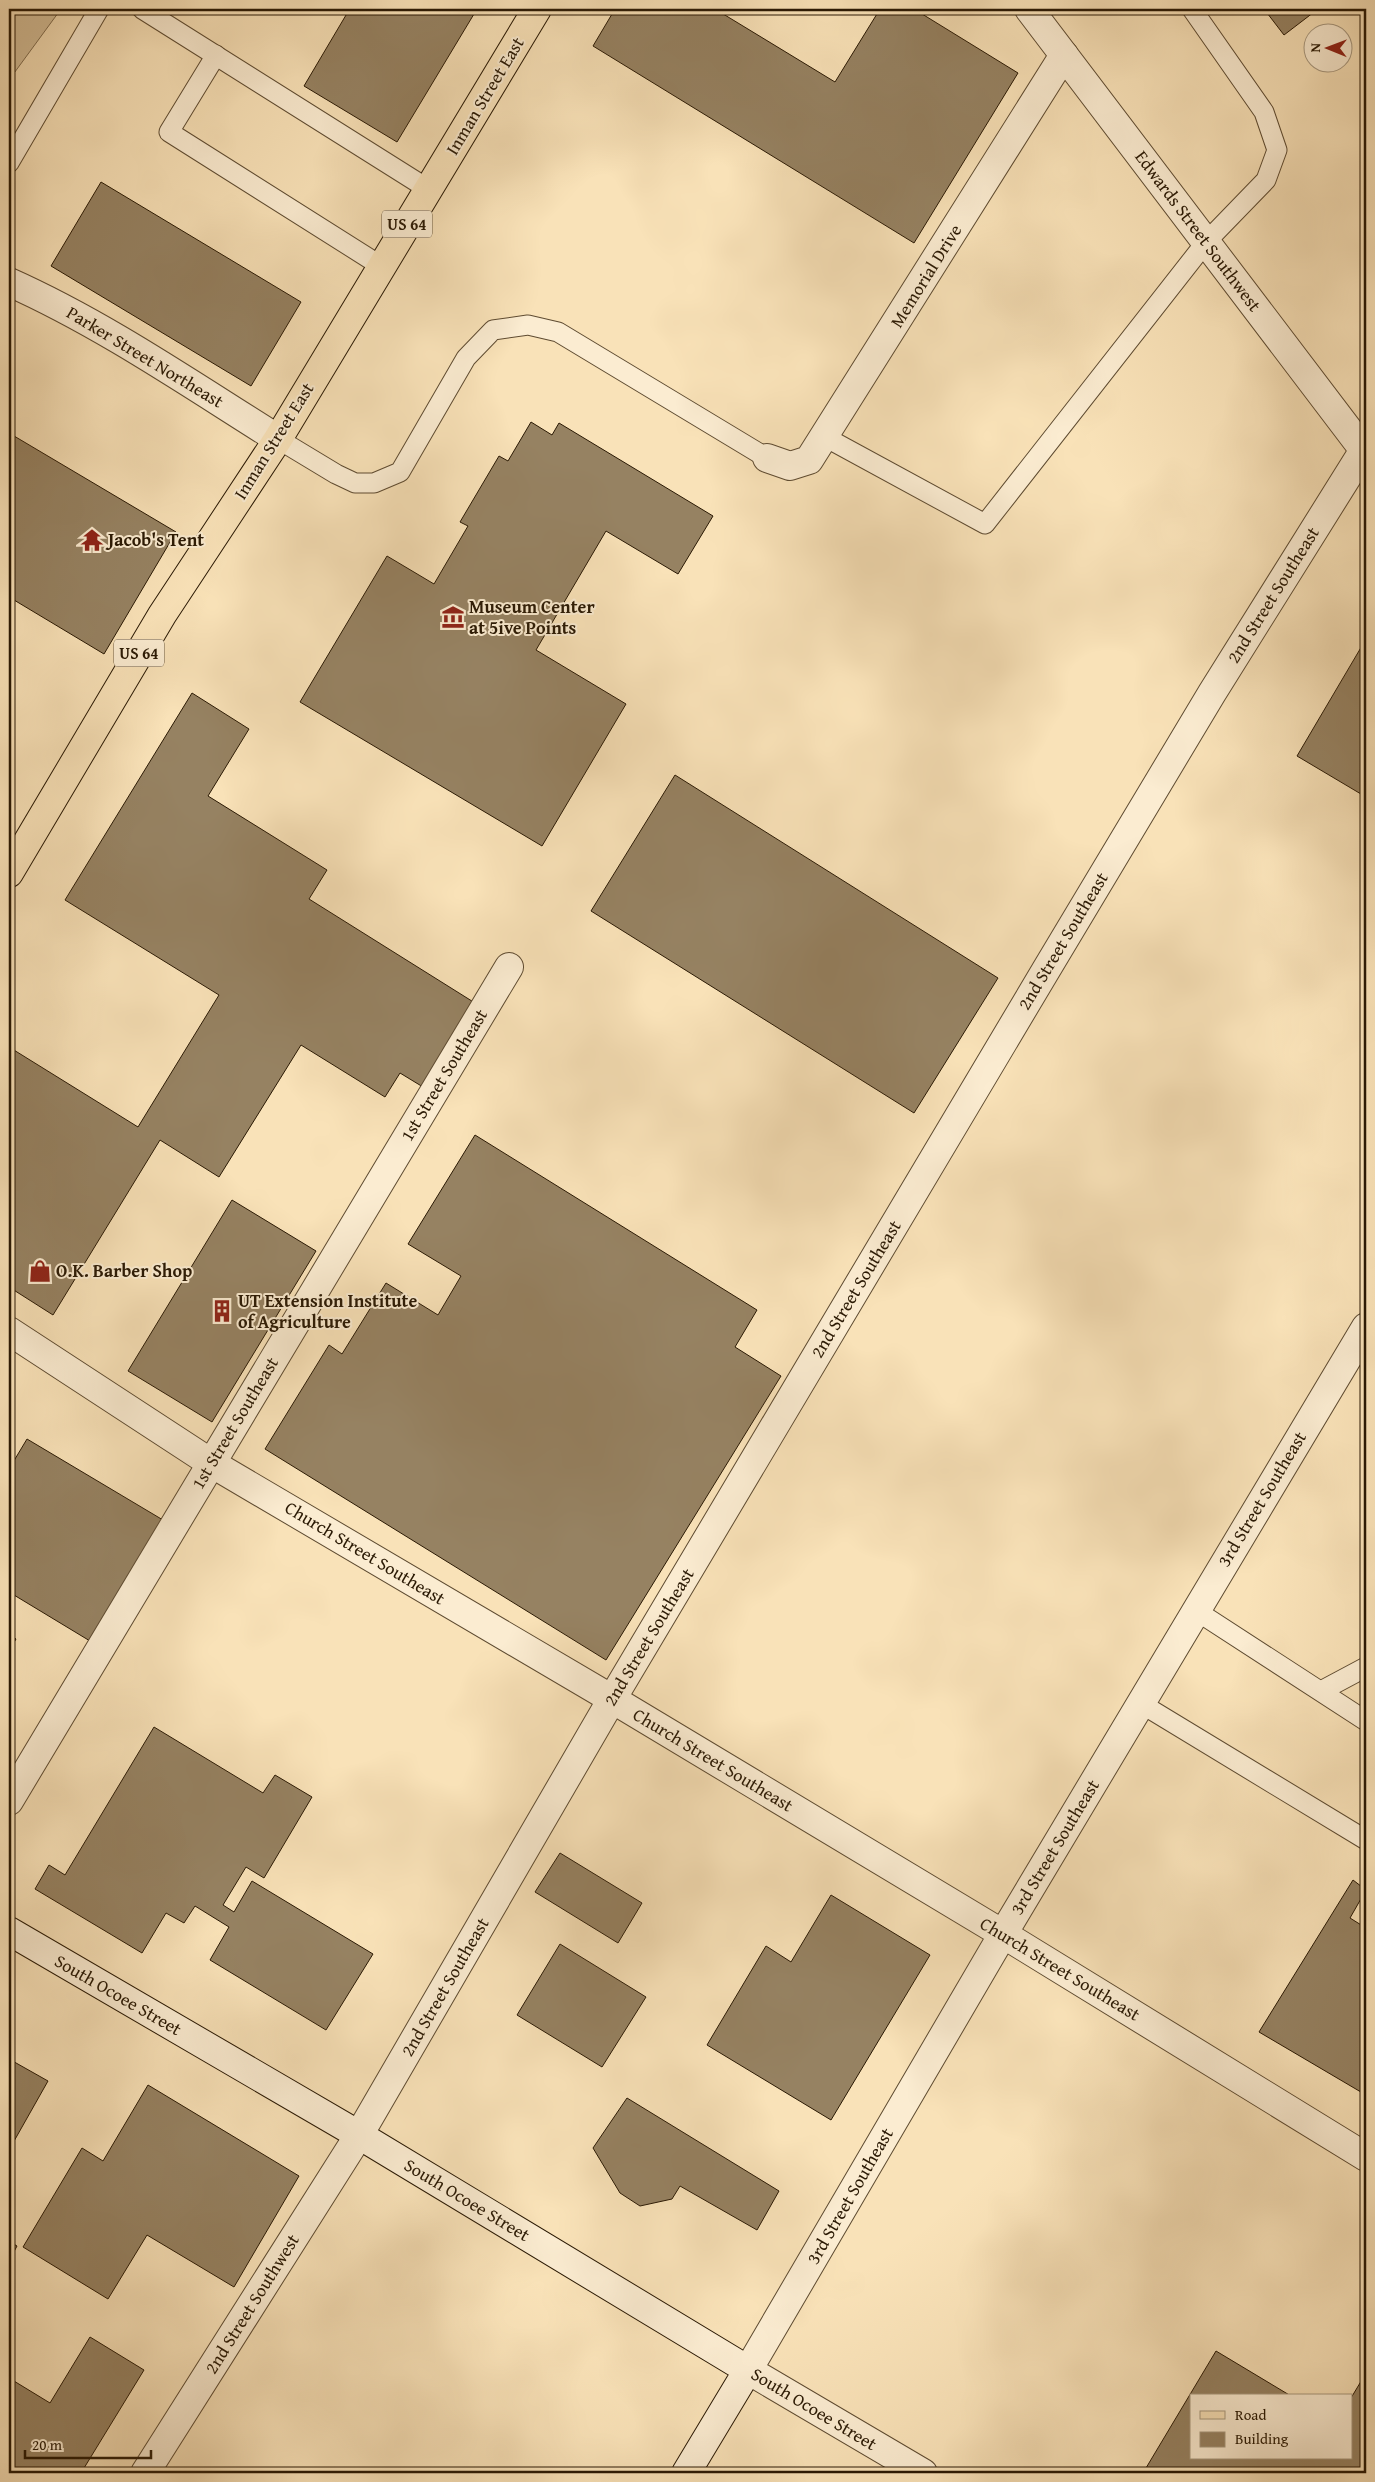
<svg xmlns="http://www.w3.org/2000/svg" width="1375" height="2482" font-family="'Gentium Book Plus',serif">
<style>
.green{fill:#d6c099;stroke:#806c4e}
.building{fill:#968262;stroke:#2a1904}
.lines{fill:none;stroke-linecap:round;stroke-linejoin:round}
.service-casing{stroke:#5e4b31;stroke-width:21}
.minor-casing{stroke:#5e4b31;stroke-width:30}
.tertiary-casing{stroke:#5e4b31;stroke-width:30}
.secondary-casing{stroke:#2a1904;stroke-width:30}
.primary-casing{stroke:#2a1904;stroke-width:30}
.service{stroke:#fbecd1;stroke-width:19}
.minor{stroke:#fbecd1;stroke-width:28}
.tertiary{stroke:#fbecd1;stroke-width:28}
.secondary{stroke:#fbecd1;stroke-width:28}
.primary{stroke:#f9e2b8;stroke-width:28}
.labels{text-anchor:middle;stroke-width:4;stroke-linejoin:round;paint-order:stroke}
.shield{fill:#fbecd1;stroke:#695842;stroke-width:1}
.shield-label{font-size:16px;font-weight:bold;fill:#2a1904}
.street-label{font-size:18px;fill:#2a1904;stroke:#fbecd1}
.poi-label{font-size:18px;font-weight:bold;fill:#2a1904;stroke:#fbecd1;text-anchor:start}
</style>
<rect width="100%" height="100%" fill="#f9e2b8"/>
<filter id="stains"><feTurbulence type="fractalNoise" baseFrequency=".004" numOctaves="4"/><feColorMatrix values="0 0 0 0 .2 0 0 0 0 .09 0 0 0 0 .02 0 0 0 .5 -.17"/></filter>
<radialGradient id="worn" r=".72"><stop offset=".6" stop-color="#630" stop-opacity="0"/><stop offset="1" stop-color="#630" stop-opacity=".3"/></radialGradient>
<path class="green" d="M 9,9 L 61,9 L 9,80 Z"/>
<g class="building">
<path d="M 346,9 L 477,9 L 397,142 L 304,86 L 349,10 Z"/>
<path d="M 615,9 L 715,9 L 835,82 L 880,9 L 914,9 L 1018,73 L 914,243 L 593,46 Z"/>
<path d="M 1264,9 L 1318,9 L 1284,35 Z"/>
<path d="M 101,182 L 301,302 L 251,386 L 51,266 Z"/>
<path d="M 531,422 L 552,435 L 559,423 L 713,516 L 678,574 L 606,531 L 536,650 L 626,704 L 542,846 L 300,702 L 387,556 L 434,584 L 468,526 L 460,522 L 499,456 L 508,461 Z"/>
<path d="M 9,433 L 176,532 L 104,654 L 9,597 Z"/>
<path d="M 1366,639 L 1366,797 L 1297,756 Z"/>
<path d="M 192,693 L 249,729 L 208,796 L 327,870 L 309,899 L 475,1003 L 423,1087 L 400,1073 L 385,1097 L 301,1045 L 219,1177 L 160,1140 L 53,1315 L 9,1287 L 9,1047 L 138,1127 L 219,995 L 65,900 Z"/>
<path d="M 675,775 L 998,978 L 914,1113 L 591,911 Z"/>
<path d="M 475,1135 L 757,1310 L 735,1347 L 781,1376 L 606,1660 L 265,1449 L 329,1345 L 342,1354 L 386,1283 L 438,1315 L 461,1276 L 408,1244 Z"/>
<path d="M 232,1200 L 316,1251 L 212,1422 L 128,1371 Z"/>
<path d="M 27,1439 L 163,1520 L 90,1641 L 9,1592 L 9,1469 Z"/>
<path d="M 9,1634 L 16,1639 L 9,1651 Z"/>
<path d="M 154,1727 L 263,1793 L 275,1775 L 312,1797 L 264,1878 L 246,1867 L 223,1905 L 234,1912 L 252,1881 L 373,1954 L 326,2030 L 210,1960 L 229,1927 L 195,1906 L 184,1923 L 166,1913 L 142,1953 L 35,1889 L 49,1865 L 65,1875 Z"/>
<path d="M 560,1853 L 642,1903 L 618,1943 L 535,1892 Z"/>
<path d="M 1353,1880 L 1366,1890 L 1350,1918 L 1366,1928 L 1366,2095 L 1259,2032 Z"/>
<path d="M 831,1895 L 930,1955 L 831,2120 L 707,2045 L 766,1946 L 791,1962 Z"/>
<path d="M 560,1944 L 646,1997 L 602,2067 L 517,2015 Z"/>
<path d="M 9,2059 L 48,2081 L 9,2150 Z"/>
<path d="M 148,2085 L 299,2176 L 234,2287 L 147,2235 L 108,2299 L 23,2247 L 82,2148 L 103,2161 Z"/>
<path d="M 627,2098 L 779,2191 L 757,2230 L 680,2186 L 672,2199 L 640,2206 L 620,2193 L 593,2148 Z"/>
<path d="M 9,2241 L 17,2246 L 9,2261 Z"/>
<path d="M 90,2337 L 144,2370 L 81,2473 L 9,2473 L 9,2378 L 50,2403 Z"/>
<path d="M 1216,2351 L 1291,2396 L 1191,2396 L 1191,2458 L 1351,2458 L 1351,2398 L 1366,2373 L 1366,2473 L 1143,2473 Z"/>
</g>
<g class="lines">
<defs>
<g id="service">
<path d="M 142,9 L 428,189"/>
<path d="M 216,55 L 169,132 L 381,266"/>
<path d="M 9,163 L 99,9"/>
<path d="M 825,437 L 985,524 L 1206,242 L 1266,180 L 1277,150 L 1264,112 L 1192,9"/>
<path d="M 278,439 L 336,474 L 355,483 L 374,483 L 400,472 L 466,358 L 493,330 L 528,325 L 558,332 L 767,458"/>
<path d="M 1195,1610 L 1366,1721"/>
<path d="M 1321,1691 L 1366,1667"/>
<path d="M 1140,1703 L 1366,1840"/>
</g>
<g id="minor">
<path d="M 1029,9 L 1366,453"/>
<path d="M 9,282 C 103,324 190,384 278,439"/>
<path d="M 767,458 L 790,466 L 809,460 L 1064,55"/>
<path d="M 9,1331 L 211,1463 L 612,1699 L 1003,1934 L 1366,2157"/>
<path d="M 9,1801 L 509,967"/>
<path d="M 145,2473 L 359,2135 L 612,1699 L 1046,970 L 1212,693 L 1364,450"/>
</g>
<path id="tertiary" d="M 923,2473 L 748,2370 L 1003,1934 L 1366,1327"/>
<path id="secondary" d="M 9,1931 L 359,2135 L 748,2370 L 686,2473"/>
<path id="primary" d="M 9,873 L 162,615 L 278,439 L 537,9"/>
</defs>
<use href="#service" class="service-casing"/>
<use href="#minor" class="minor-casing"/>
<use href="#tertiary" class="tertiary-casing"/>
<use href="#secondary" class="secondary-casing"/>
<use href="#primary" class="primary-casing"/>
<use href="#service" class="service"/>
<use href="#minor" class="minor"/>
<use href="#tertiary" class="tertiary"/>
<use href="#secondary" class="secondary"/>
<use href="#primary" class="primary"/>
</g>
<defs>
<symbol id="temple-bare" viewBox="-9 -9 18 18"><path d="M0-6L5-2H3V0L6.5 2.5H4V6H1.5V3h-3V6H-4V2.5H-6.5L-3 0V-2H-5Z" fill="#8f2418" stroke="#fbecd1" stroke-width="2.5" paint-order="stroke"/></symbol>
<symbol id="museum-bare" viewBox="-9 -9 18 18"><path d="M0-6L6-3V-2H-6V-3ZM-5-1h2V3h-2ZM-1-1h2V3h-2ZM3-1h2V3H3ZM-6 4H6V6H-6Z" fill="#8f2418" stroke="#fbecd1" stroke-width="2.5" paint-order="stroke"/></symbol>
<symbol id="shop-bare" viewBox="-9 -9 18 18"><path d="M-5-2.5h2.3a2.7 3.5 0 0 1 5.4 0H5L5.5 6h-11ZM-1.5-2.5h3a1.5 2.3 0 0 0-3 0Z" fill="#8f2418" stroke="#fbecd1" stroke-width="2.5" paint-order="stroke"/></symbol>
<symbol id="building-bare" viewBox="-9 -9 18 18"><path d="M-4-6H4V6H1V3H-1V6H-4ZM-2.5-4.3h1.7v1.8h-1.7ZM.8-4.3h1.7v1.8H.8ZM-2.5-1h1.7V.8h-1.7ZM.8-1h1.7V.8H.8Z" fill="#8f2418" stroke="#fbecd1" stroke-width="2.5" paint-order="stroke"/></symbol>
</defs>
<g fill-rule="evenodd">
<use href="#temple-bare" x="76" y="524" width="32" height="32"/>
<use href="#museum-bare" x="437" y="601" width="32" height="32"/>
<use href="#shop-bare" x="24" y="1255" width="32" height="32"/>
<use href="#building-bare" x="206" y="1295" width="32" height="32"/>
</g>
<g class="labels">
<g class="shield">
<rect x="382" y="210.5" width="50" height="27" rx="4"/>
<rect x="114" y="639.5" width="50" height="27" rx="4"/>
</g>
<g class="shield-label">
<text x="407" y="230">US 64</text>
<text x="139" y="659">US 64</text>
</g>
<g class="street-label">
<text transform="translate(485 96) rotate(-59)" y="6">Inman Street East</text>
<text transform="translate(1198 231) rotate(53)" y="6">Edwards Street Southwest</text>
<text transform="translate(926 276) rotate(-58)" y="6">Memorial Drive</text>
<text transform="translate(145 357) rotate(31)" y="6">Parker Street Northeast</text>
<text transform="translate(274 441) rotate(-58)" y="6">Inman Street East</text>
<text transform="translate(1273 595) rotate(-58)" y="6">2nd Street Southeast</text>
<text transform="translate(1063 941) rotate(-59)" y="6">2nd Street Southeast</text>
<text transform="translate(444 1075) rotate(-59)" y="6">1st Street Southeast</text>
<text transform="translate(856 1289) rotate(-59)" y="6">2nd Street Southeast</text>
<text transform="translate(235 1423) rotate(-59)" y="6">1st Street Southeast</text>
<text transform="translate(1262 1499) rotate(-59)" y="6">3rd Street Southeast</text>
<text transform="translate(365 1553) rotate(31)" y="6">Church Street Southeast</text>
<text transform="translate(649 1637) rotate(-59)" y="6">2nd Street Southeast</text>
<text transform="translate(713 1760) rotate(31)" y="6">Church Street Southeast</text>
<text transform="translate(1055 1847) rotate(-59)" y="6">3rd Street Southeast</text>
<text transform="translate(1060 1969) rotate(31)" y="6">Church Street Southeast</text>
<text transform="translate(445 1987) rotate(-60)" y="6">2nd Street Southeast</text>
<text transform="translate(118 1995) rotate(30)" y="6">South Ocoee Street</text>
<text transform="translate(850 2196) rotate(-60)" y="6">3rd Street Southeast</text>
<text transform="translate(467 2200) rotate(31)" y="6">South Ocoee Street</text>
<text transform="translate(252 2304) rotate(-58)" y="6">2nd Street Southwest</text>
<text transform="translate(814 2409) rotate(31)" y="6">South Ocoee Street</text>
</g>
<g class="poi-label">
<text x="108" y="546">Jacob's Tent</text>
<text x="469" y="613">Museum Center<tspan x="469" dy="21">at 5ive Points</tspan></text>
<text x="56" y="1277">O.K. Barber Shop</text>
<text x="238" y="1307">UT Extension Institute<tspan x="238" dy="21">of Agriculture</tspan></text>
</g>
</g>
<rect width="1375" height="2482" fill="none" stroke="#f9e2b8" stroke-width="30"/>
<rect x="10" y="10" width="1355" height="2462" fill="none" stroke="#2a1904" stroke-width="2.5"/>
<rect x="15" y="15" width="1345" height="2452" fill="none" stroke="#2a1904"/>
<rect x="1190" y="2394" width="162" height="65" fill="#fbecd1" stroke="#a7987f"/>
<rect x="1200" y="2411" width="25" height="8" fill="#f9e2b8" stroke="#a7987f"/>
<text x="1235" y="2420" font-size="15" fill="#2a1904">Road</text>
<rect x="1200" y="2432" width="25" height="15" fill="#968262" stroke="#a7987f"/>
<text x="1235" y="2444" font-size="15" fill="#2a1904">Building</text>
<g transform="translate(1328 48) rotate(271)"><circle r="24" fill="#fbecd1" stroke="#a7987f"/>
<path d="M0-4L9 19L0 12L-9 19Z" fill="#8f2418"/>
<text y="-8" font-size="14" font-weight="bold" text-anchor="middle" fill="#2a1904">N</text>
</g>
<path d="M25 2450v8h126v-8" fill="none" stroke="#2a1904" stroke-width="2.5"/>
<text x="32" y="2450" font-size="15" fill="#2a1904" stroke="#fbecd1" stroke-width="4" paint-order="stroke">20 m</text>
<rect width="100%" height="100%" filter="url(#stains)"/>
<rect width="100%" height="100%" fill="url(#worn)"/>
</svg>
